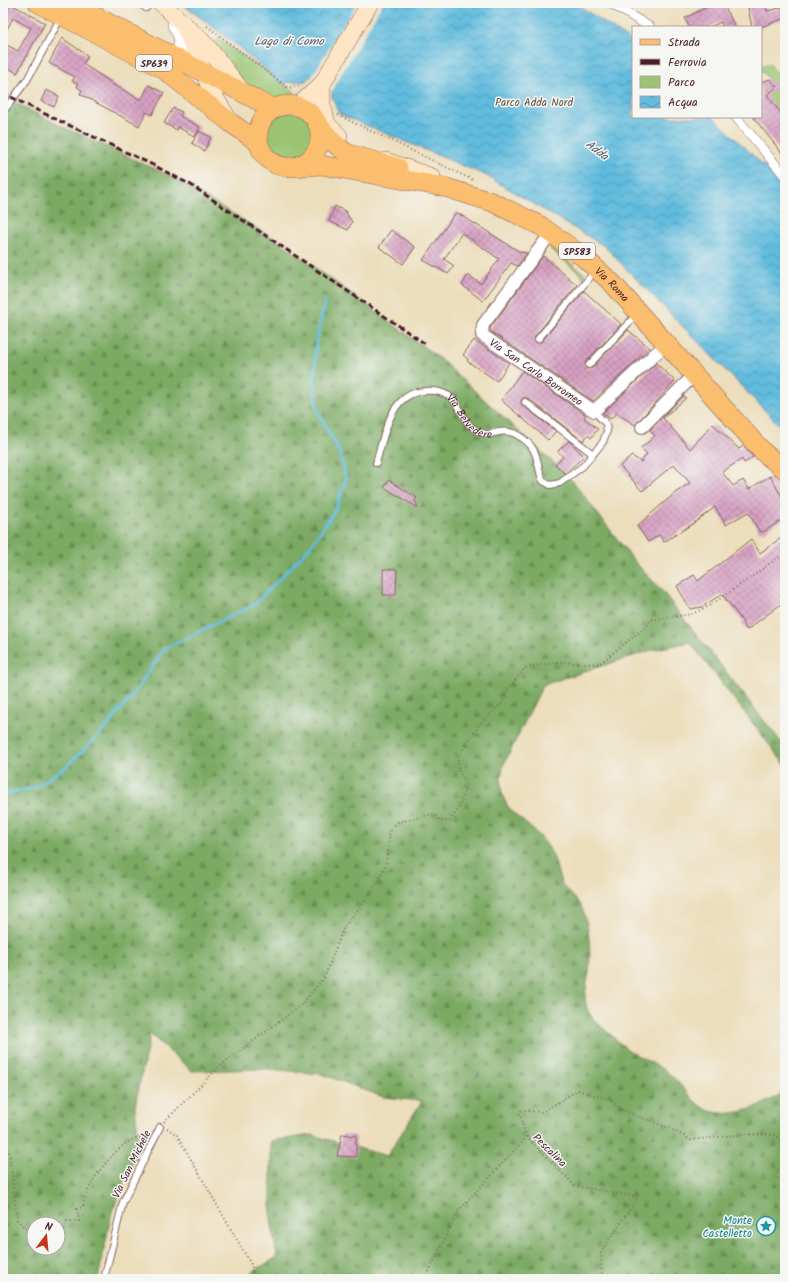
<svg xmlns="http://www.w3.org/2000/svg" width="788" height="1282" font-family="Kalam,sans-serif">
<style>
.green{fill:#9ac471;stroke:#72724e}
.forest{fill:url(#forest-firs);stroke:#626447;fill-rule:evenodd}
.water{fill:url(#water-waves);stroke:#566e84}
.pier{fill:#ecdebc}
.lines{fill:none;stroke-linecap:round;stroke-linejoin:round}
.stream{stroke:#61bcde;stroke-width:3}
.building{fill:url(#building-cross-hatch)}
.service-casing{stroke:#83625e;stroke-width:8}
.pedestrian-casing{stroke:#83625e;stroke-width:10}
.minor-casing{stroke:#83625e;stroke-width:14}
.tertiary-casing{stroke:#83625e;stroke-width:16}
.secondary-casing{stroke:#83625e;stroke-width:18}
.primary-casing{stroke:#83625e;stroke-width:20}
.path{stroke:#83625e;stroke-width:2;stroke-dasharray:1 3;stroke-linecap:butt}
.service{stroke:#fff;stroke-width:6}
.pedestrian{stroke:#fff;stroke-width:9}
.minor{stroke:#fff;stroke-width:12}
.tertiary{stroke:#fff;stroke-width:15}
.secondary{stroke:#fde5c5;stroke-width:17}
.primary{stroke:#fbbd6e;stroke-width:19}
.rail{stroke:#4a1f2b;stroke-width:3;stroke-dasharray:6 3;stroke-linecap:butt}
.labels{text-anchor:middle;stroke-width:3;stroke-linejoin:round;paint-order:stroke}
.shield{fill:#f6f6f2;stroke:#7e6067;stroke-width:1}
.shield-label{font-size:10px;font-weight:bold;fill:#4a1f2b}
.park-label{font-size:11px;fill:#625140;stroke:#f6f6f2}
.street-label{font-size:11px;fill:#4a1f2b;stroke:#f6f6f2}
.culture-label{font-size:11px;fill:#0d838f;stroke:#f6f6f2;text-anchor:end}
.water-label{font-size:12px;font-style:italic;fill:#52566a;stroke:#f6f6f2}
</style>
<defs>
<pattern id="forest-firs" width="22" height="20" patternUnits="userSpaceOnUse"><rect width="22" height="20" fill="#7baa63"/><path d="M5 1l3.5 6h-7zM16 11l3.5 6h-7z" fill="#678a52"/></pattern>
<pattern id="water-waves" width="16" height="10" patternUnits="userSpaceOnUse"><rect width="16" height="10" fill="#61bcde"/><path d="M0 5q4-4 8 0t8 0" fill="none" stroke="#5298b4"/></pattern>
<pattern id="building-cross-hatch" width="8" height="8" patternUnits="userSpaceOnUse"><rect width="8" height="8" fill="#d6a0c2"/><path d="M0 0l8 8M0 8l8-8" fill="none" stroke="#b0829e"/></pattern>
</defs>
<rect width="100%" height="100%" fill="#f6f6f2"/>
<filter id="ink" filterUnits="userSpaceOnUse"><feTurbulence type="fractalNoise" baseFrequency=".025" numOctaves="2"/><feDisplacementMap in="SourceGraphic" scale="8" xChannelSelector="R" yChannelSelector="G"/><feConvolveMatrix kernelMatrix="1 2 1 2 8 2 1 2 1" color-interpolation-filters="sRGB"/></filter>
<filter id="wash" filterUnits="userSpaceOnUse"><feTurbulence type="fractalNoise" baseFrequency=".012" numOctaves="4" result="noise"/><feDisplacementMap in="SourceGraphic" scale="16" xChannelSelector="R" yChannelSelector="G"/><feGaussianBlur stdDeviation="0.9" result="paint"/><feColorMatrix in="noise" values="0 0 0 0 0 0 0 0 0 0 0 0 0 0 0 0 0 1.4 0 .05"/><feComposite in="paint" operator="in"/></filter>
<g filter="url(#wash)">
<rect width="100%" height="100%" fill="#ecdebc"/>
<g class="green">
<path d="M 219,39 L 295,92 L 274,109 L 245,95 L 211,44 Z"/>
<path d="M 769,63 L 785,83 L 785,119 L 767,97 L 776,88 L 761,70 L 761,66 Z"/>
<circle cx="290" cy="137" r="27"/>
<path d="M 552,244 L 555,246 L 553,249 L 586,275 L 583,281 L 583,276 L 550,249 Z"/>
</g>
<path class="forest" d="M 3,96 L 53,122 L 170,176 L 286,246 L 439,358 L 571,479 L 635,562 L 663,592 L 785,747 L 785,765 L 690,642 L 652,650 L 543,685 L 503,766 C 492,819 532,815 551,852 C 557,862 557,875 563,886 C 567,892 574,896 578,902 C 590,918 591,952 589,972 C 587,984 583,997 587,1008 C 590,1017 598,1023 604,1029 C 612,1035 619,1043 627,1049 C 643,1060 661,1065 675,1079 C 687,1091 697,1109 714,1112 C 741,1117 762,1105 785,1092 L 785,1279 L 251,1279 L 252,1272 L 277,1257 L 271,1219 L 271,1141 L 312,1135 L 387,1156 L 422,1101 L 383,1097 L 322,1074 L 268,1069 L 192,1071 L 150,1034 L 135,1106 L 139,1146 L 112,1212 L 98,1279 L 3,1279 ZM 34,1224 L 58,1224 L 58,1248 L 34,1248 Z"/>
<path class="water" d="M 181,3 L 575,3 L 633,42 L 633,117 L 713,117 L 785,186 L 785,431 L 604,246 L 485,175 L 339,114 L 332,97 L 332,91 L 312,76 L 305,81 L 281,83 L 235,44 Z"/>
<path class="pier" d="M 357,3 L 383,3 L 341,75 L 332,92 L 311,78 Z"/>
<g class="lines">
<g class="stream">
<path d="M 3,117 L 15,101"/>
<path d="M 3,794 L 34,788 L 67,766 L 102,732 L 134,693 L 165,648 L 254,605 L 310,547 L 335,510 L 346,479 L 340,453 L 317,410 L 314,384 L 316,342 L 325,301"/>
</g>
</g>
<g id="blocks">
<g class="building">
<path d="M 715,3 L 723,3 L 735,27 L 723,27 L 721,22 L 710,27 L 689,27 L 685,18 Z"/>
<path d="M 747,3 L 765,3 L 767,11 L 785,7 L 785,18 L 761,27 L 752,27 Z"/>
<path d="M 11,4 L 45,23 L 17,73 L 3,65 L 3,43 L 18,51 L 31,28 L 13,18 L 3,37 L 3,18 Z"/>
<path d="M 62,38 L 88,56 L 83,64 L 112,83 L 112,84 L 141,100 L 149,85 L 164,93 L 152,115 L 147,112 L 139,126 L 80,94 L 82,90 L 77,87 L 78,84 L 72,81 L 75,77 L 49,63 Z"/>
<path d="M 770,79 L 777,87 L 767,95 L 785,118 L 785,157 L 753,117 L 761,117 L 761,82 Z"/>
<path d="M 46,90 L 59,96 L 54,107 L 41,101 Z"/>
<path d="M 173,108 L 182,112 L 180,116 L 200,127 L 195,137 L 178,127 L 177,130 L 164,123 Z"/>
<path d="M 199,131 L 211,137 L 204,151 L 192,143 Z"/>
<path d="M 335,206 L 345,211 L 352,222 L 348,230 L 329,221 Z"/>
<path d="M 456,212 L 520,252 L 527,253 L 517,266 L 511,263 L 483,301 L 462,285 L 468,275 L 481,284 L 499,259 L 462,233 L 444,259 L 454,266 L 448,274 L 423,260 Z"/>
<path d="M 391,230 L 415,247 L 403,264 L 379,247 Z"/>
<path d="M 543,256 L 577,285 L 535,336 L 535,342 L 541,342 L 584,291 L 621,324 L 586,362 L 586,369 L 592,368 L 628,330 L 650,348 L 593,401 L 490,331 L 490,328 Z"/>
<path d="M 474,340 L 509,363 L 497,381 L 467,361 L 468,359 L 463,355 Z"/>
<path d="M 656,363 L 675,381 L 635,425 L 617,413 L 610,419 L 603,413 Z"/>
<path d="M 522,371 L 586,415 L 584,418 L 598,429 L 591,438 L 588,435 L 583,441 L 528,398 L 523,398 L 521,402 L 522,405 L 556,431 L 548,440 L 501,400 Z"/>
<path d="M 683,396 L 686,398 L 663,418 L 690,449 L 713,424 L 739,449 L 743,446 L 753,457 L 744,463 L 742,459 L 722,472 L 733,486 L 743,480 L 749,489 L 770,476 L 785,502 L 785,518 L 763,532 L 759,531 L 748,512 L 726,525 L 715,507 L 694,523 L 664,542 L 659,535 L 648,542 L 637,526 L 675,493 L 690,483 L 674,464 L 642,491 L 620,466 L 632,456 L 641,462 L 647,454 L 641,448 L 655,436 L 650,430 Z"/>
<path d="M 569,441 L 584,456 L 565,474 L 555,464 L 563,457 L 558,451 Z"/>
<path d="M 389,480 L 417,498 L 415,500 L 418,508 L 384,487 Z"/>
<path d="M 785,535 L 785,601 L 747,630 L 742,623 L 743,622 L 722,594 L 702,607 L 690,609 L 677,586 L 694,575 L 698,581 L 751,539 L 760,553 Z"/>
<path d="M 383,569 L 397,569 L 396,595 L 383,595 Z"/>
<path d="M 342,1134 L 356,1136 L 356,1157 L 337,1156 Z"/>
</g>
</g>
</g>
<g filter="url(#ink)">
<use href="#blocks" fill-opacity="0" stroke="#83625e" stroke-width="1"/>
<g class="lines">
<defs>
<g id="service">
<path d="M 139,3 L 146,8 L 150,3"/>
<path d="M 3,112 L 27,80 L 61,17"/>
<path d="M 538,339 L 596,270"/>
<path d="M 589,365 L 637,314"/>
<path d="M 525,402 L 593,454"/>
<path id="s1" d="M 376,463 C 384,436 390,392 425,391 C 434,390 441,391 449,396 C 461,405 462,421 474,429 C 491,440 495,429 509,432 C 517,433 529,442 533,449 C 539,459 538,471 543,481 L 550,485 L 560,483 L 583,466 L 603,442 L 607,431 L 606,424 L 594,411"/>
<path d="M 104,1279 L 123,1202 L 160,1127"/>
</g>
<g id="pedestrian">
<path d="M 610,3 L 650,27"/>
<path d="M 736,117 L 785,176"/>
</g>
<g id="minor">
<path id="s2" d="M 551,233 L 483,325 L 482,335 L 594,411 L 666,344"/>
<path d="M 642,427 L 694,375"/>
</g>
<path id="tertiary" d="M 170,55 L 178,53 C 185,42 181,35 175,25"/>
<g id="secondary">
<path d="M 161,3 L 207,46 L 244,94"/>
<path d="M 186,30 L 213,94 L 227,117"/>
<path d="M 322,84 L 322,105 L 327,124 L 339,136"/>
<path d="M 319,95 L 322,84 L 370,3"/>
<path d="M 298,106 L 322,84"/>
<path d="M 386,161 L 432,177"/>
</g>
<g id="primary">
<path d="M 38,3 L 162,68 L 231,123 L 258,142"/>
<path d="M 70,3 L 274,109"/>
<circle cx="289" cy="136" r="31"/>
<path d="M 318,125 L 334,143 L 346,153 L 398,168"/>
<path id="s3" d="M 292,167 L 321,165 L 444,187 L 492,202 L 541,226 L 582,256 L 612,283 L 763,452 L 785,470"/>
</g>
</defs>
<use href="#service" class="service-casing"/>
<use href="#pedestrian" class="pedestrian-casing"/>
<use href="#minor" class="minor-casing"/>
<use href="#tertiary" class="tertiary-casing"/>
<use href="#secondary" class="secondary-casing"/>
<use href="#primary" class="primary-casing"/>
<g class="path">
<path d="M 207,26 L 288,88 L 300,86"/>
<path d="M 338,115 L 473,180"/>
<path d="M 164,1122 L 220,1066 L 300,1006 L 324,978 L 344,927 L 372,892 L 386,865 L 390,830 L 398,822 L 434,814 L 441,821 L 450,821 L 459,807 L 467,784 L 458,770 L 458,756 L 479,725 L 502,703 L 508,689 L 525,668 L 557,662 L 599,664 L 647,626 L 650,620 L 692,614 L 711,605 L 785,553"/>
<path d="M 167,1128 L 177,1135 L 252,1266 L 252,1279"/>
<path d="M 527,1137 L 519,1113 L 522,1110 L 542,1112 L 578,1090 L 611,1100 L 622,1110 L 669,1128 L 691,1140 L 746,1134 L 776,1135 L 785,1146"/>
<path d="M 3,1149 L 9,1150 L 17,1220 L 28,1231 L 34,1232"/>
<path d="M 776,1178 L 778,1170 L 784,1174 L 782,1201 L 785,1201"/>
<path d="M 58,1231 L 64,1231 L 67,1221 L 79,1221 L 77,1209 L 83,1207 C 86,1184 110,1154 129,1141 C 134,1138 141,1137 147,1135"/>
<path d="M 271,1279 L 272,1279"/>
<path d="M 425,1279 L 459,1210 L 527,1137 L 575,1186 L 638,1197 L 601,1252 L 602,1279"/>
</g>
<use href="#service" class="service"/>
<use href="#pedestrian" class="pedestrian"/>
<use href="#minor" class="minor"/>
<use href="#tertiary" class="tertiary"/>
<use href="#secondary" class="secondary"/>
<use href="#primary" class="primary"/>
<path class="rail" d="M 3,93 L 41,112 L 153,165 L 191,185 L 427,345"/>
</g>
</g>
<defs>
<symbol id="sight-ring" viewBox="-11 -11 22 22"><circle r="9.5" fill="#f6f6f2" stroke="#0f9aa8" stroke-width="1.5"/><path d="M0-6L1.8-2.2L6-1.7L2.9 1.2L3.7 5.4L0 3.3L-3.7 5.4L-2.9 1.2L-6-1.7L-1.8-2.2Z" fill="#0f9aa8"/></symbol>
</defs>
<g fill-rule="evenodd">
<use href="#sight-ring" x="755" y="1215" width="22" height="22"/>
</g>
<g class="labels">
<g class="shield">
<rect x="136" y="55" width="36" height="16" rx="3"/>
<rect x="559" y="243" width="36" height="16" rx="3"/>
</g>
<g class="shield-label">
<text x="154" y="67">SP639</text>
<text x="577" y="255">SP583</text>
</g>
<g class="park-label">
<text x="534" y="106">Parco Adda Nord</text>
</g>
<g class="street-label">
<text dy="4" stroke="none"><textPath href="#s3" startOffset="351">Via Roma</textPath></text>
<text dy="4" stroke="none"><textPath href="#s2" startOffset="190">Via San Carlo Borromeo</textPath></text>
<text dy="4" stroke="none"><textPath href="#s1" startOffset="149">Via Belvedere</textPath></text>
<text transform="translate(550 1150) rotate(44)" y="4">Pescalina</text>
<text transform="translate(131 1164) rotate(-64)" y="4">Via San Michele</text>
</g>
<g class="culture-label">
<text x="752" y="1224">Monte<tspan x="752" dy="13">Castelletto</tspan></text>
</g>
<g class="water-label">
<text x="289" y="45">Lago di Como</text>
<text transform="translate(597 150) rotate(37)" y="4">Adda</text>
</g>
</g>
<rect width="788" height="1282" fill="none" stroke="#f6f6f2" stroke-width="16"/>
<rect x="632" y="26" width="130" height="92" fill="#f6f6f2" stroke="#b1a0a2"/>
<rect x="640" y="39" width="20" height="6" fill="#fbbd6e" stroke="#b1a0a2"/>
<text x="668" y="46" font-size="12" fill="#4a1f2b">Strada</text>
<rect x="640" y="59" width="20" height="6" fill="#4a1f2b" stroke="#b1a0a2"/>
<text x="668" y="66" font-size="12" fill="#4a1f2b">Ferrovia</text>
<rect x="640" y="76" width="20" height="12" fill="#9ac471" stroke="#b1a0a2"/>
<text x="668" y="86" font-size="12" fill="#4a1f2b">Parco</text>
<rect x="640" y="96" width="20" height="12" fill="url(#water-waves)" stroke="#b1a0a2"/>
<text x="668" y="106" font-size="12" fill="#4a1f2b">Acqua</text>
<g transform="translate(46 1236) rotate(16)"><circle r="19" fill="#f6f6f2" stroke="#b1a0a2"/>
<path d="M0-3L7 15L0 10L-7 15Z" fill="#c8321e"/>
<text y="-6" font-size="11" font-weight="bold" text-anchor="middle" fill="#4a1f2b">N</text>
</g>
</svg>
